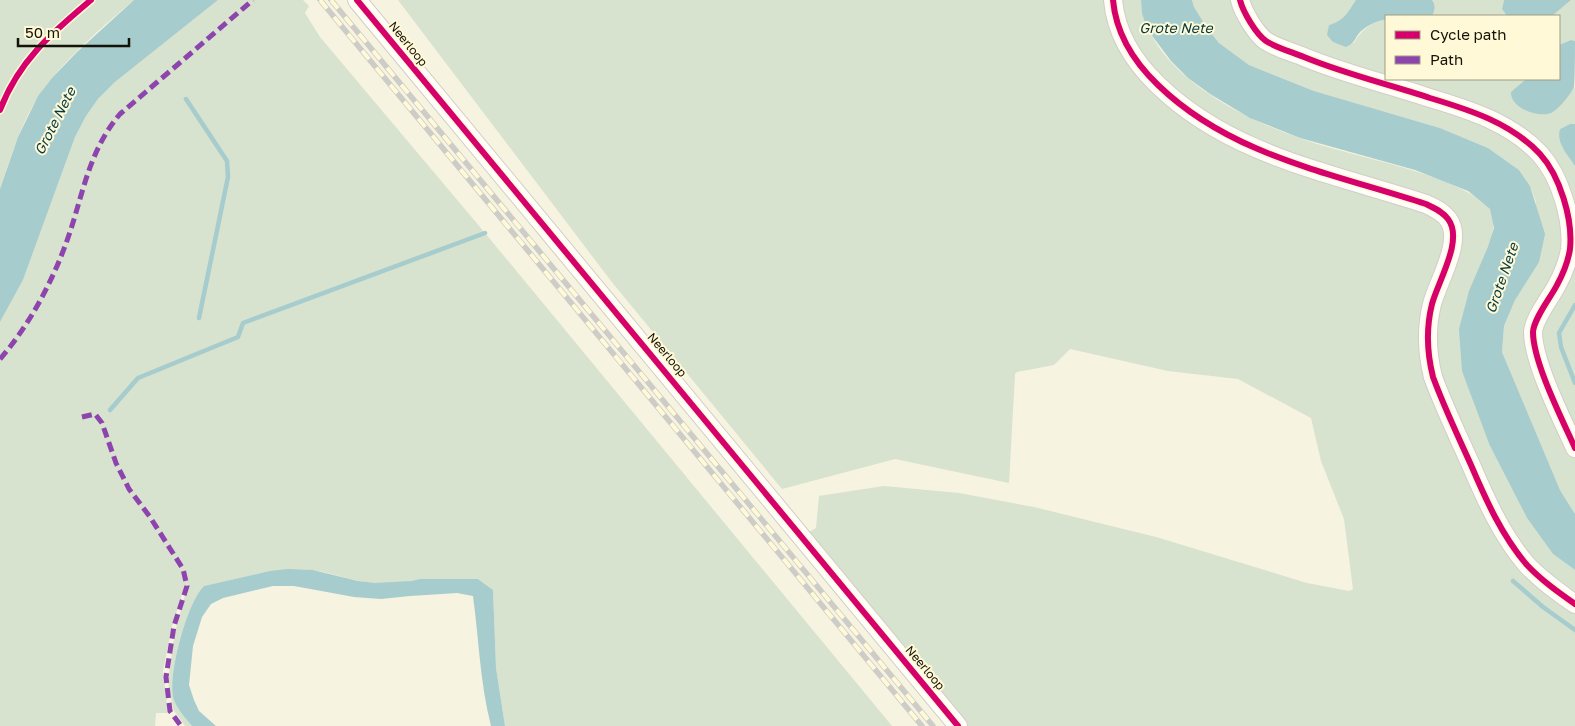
<svg xmlns="http://www.w3.org/2000/svg" width="1575" height="726" font-family="'Golos Text',sans-serif">
<style>
.green{fill:#d7e2cf}
.water{fill:#a6cccd}
.lines{fill:none;stroke-linecap:round;stroke-linejoin:round}
.stream{stroke:#a6cccd;stroke-width:4.5}
.minor-casing{stroke:#d2cfc1;stroke-width:20}
.minor{stroke:#fefdfa;stroke-width:18}
.rail-casing{stroke:#cdccc6;stroke-width:5.5}
.rail{stroke:#fff9d7;stroke-width:4;stroke-dasharray:11;stroke-linecap:butt}
.quiet{stroke:#8e44ad;stroke-width:5;stroke-dasharray:10 5;stroke-linecap:butt}
.cycleway-casing{stroke:#fff9d7;stroke-width:9}
.cycleway{stroke:#d6006c;stroke-width:6}
.labels{text-anchor:middle;stroke-width:4;stroke-linejoin:round;paint-order:stroke}
.street-label{font-size:12px;fill:#151207;stroke:#fff9d7}
.water-label{font-size:14px;font-style:italic;fill:#053a43;stroke:#fff9d7}
</style>
<rect width="100%" height="100%" fill="#f6f3e0"/>
<g class="green">
<path d="M 0,0 L 134,0 C 104,25 59,64 38,97 C 20,125 11,157 0,189 Z"/>
<path d="M 218,0 L 303,0 L 309,6 L 305,13 L 320,37 L 485,233 L 892,726 L 505,726 L 496,668 L 493,590 L 478,579 L 420,579 C 400,584 375,585 355,580 C 340,577 325,571 310,570 C 273,568 239,579 204,586 C 187,602 168,674 173,697 C 175,706 185,718 192,726 L 185,726 L 173,709 L 168,681 L 175,632 L 188,584 L 184,588 L 172,626 L 163,671 L 168,713 L 156,713 L 155,726 L 0,726 L 0,322 L 23,280 L 75,137 L 86,116 L 98,99 L 115,82 Z"/>
<path d="M 398,0 L 1141,0 C 1147,71 1240,117 1299,138 C 1345,154 1393,162 1438,179 C 1455,186 1467,190 1481,202 C 1484,204 1488,207 1490,209 C 1498,222 1491,237 1487,249 L 1490,446 L 1527,518 L 1553,554 L 1575,570 L 1575,726 L 962,726 L 806,534 L 816,528 L 819,496 L 884,486 L 959,493 L 1034,507 L 1156,537 L 1307,583 L 1349,591 L 1353,589 L 1344,519 L 1321,461 L 1311,418 L 1238,379 L 1168,371 L 1070,349 L 1054,365 L 1017,372 L 1015,374 L 1009,483 L 895,459 L 782,489 L 611,281 Z"/>
<path d="M 1192,0 L 1356,0 C 1347,13 1345,20 1329,25 L 1333,42 L 1354,43 C 1360,31 1372,21 1386,20 L 1386,79 L 1526,79 L 1511,92 L 1566,98 L 1575,87 L 1575,124 L 1570,124 L 1560,129 L 1562,146 L 1575,166 L 1575,514 L 1560,490 L 1502,352 L 1504,326 L 1515,300 L 1536,202 L 1530,186 L 1519,170 L 1488,148 L 1440,128 L 1314,91 L 1249,65 L 1219,43 L 1207,28 L 1194,7 Z"/>
<path d="M 1432,0 L 1504,0 L 1502,9 L 1507,16 L 1432,16 C 1435,11 1436,5 1432,0 Z"/>
<path d="M 1571,0 L 1575,0 L 1575,41 L 1571,40 L 1559,45 L 1559,16 L 1552,16 Z"/>
</g>
<g class="water">
<path d="M 134,0 L 218,0 L 115,82 L 98,99 L 86,116 L 75,137 L 23,280 L 0,322 L 0,189 L 18,137 L 38,96 L 52,78 L 77,52 Z"/>
<path d="M 1141,0 L 1192,0 L 1194,7 L 1207,28 L 1219,43 L 1249,65 L 1314,91 L 1440,128 L 1488,148 L 1519,170 L 1530,186 L 1545,234 L 1539,262 L 1515,300 L 1504,326 L 1502,352 L 1560,490 L 1575,514 L 1575,570 L 1553,554 L 1527,518 L 1490,446 L 1462,371 L 1459,329 L 1469,291 L 1487,249 L 1494,228 L 1490,209 L 1468,191 L 1415,170 L 1300,138 L 1250,118 L 1210,94 L 1188,78 L 1171,61 L 1147,29 L 1142,13 Z"/>
<path d="M 1356,0 L 1432,0 C 1436,5 1435,11 1432,16 L 1386,16 L 1386,20 C 1377,20 1367,26 1360,32 C 1354,39 1356,42 1346,47 L 1333,42 L 1327,35 L 1329,25 C 1345,20 1347,13 1356,0 Z"/>
<path d="M 1504,0 L 1571,0 L 1552,16 L 1507,16 L 1502,9 Z"/>
<path d="M 1571,40 L 1575,41 C 1575,49 1575,83 1574,87 C 1571,94 1558,110 1551,113 C 1538,118 1510,108 1511,92 L 1526,79 L 1559,79 L 1559,45 Z"/>
<path d="M 1570,124 L 1575,124 L 1575,166 C 1568,155 1556,143 1560,129 Z"/>
<path d="M 288,569 L 313,570 L 358,581 L 375,583 L 411,581 L 420,579 L 478,579 L 493,590 L 496,668 L 505,726 L 491,726 C 480,683 479,640 473,596 L 457,593 L 410,596 L 381,599 L 354,597 L 294,586 L 273,586 L 223,598 L 211,604 L 202,617 L 193,646 L 189,685 L 194,700 L 199,711 L 216,726 L 192,726 C 185,718 175,706 173,697 C 168,674 187,602 204,586 L 270,571 Z"/>
</g>
<g class="lines">
<g class="stream">
<path d="M 186,99 L 227,161 L 228,177 L 199,318"/>
<path d="M 1575,305 L 1559,333 L 1561,347 L 1575,383"/>
<path d="M 110,410 L 138,378 L 238,337 L 243,323 L 485,233"/>
<path d="M 1513,581 L 1543,607 L 1575,630"/>
</g>
<defs>
<g id="minor">
<path d="M 357,0 L 958,726"/>
<path d="M 1113,0 C 1116,34 1134,62 1158,85 C 1231,156 1332,173 1426,204 C 1434,208 1442,211 1448,219 C 1464,240 1438,281 1432,304 C 1426,328 1427,353 1433,377 C 1444,407 1458,436 1471,465 C 1486,500 1502,536 1527,565 C 1541,580 1558,592 1575,604"/>
<path d="M 1240,0 C 1243,12 1256,34 1266,41 C 1277,48 1292,52 1304,57 C 1345,74 1388,84 1430,98 C 1470,110 1511,123 1540,154 C 1560,176 1573,219 1570,249 C 1568,262 1563,274 1557,285 C 1551,297 1534,318 1533,332 C 1533,362 1562,419 1575,448"/>
</g>
</defs>
<use href="#minor" class="minor-casing"/>
<use href="#minor" class="minor"/>
<defs>
<g id="rail">
<path d="M 320,0 L 922,726"/>
<path d="M 331,0 L 933,726"/>
</g>
</defs>
<use href="#rail" class="rail-casing"/>
<use href="#rail" class="rail"/>
<g class="quiet">
<path d="M 0,359 C 32,322 56,275 71,229 C 84,188 91,148 120,114 L 253,0"/>
<path d="M 82,417 L 95,414 L 102,423 L 116,463 L 129,489 L 150,517 L 183,569 L 187,586 L 174,626 L 166,677 L 170,711 L 181,726"/>
</g>
<defs>
<g id="cycleway">
<path d="M 357,0 L 958,726"/>
<path d="M 1113,0 C 1116,34 1134,62 1158,85 C 1231,156 1332,173 1426,204 C 1434,208 1442,211 1448,219 C 1464,240 1438,281 1432,304 C 1426,328 1427,353 1433,377 C 1444,407 1458,436 1471,465 C 1486,500 1502,536 1527,565 C 1541,580 1558,592 1575,604"/>
<path d="M 1240,0 C 1243,12 1256,34 1266,41 C 1277,48 1292,52 1304,57 C 1345,74 1388,84 1430,98 C 1470,110 1511,123 1540,154 C 1560,176 1573,219 1570,249 C 1568,262 1563,274 1557,285 C 1551,297 1534,318 1533,332 C 1533,362 1562,419 1575,448"/>
<path d="M 0,110 C 19,60 52,33 91,0"/>
</g>
</defs>
<use href="#cycleway" class="cycleway-casing"/>
<use href="#cycleway" class="cycleway"/>
</g>
<g class="labels">
<g class="street-label">
<text transform="translate(408 44) rotate(51)" y="4">Neerloop</text>
<text transform="translate(667 355) rotate(50)" y="4">Neerloop</text>
<text transform="translate(925 668) rotate(50)" y="4">Neerloop</text>
</g>
<g class="water-label">
<text x="1176" y="33">Grote Nete</text>
<text transform="translate(55 121) rotate(-63)" y="5">Grote Nete</text>
<text transform="translate(1502 278) rotate(-71)" y="5">Grote Nete</text>
</g>
</g>
<rect x="1385" y="15" width="175" height="65" fill="#fff9d7" stroke="#a19d84"/>
<rect x="1395" y="31" width="25" height="8" fill="#d6006c" stroke="#a19d84"/>
<text x="1430" y="40" font-size="15" fill="#151207">Cycle path</text>
<rect x="1395" y="56" width="25" height="8" fill="#8e44ad" stroke="#a19d84"/>
<text x="1430" y="65" font-size="15" fill="#151207">Path</text>
<path d="M18 38v8h111v-8" fill="none" stroke="#151207" stroke-width="2.5"/>
<text x="25" y="38" font-size="15" fill="#151207" stroke="#fff9d7" stroke-width="4" paint-order="stroke">50 m</text>
</svg>
